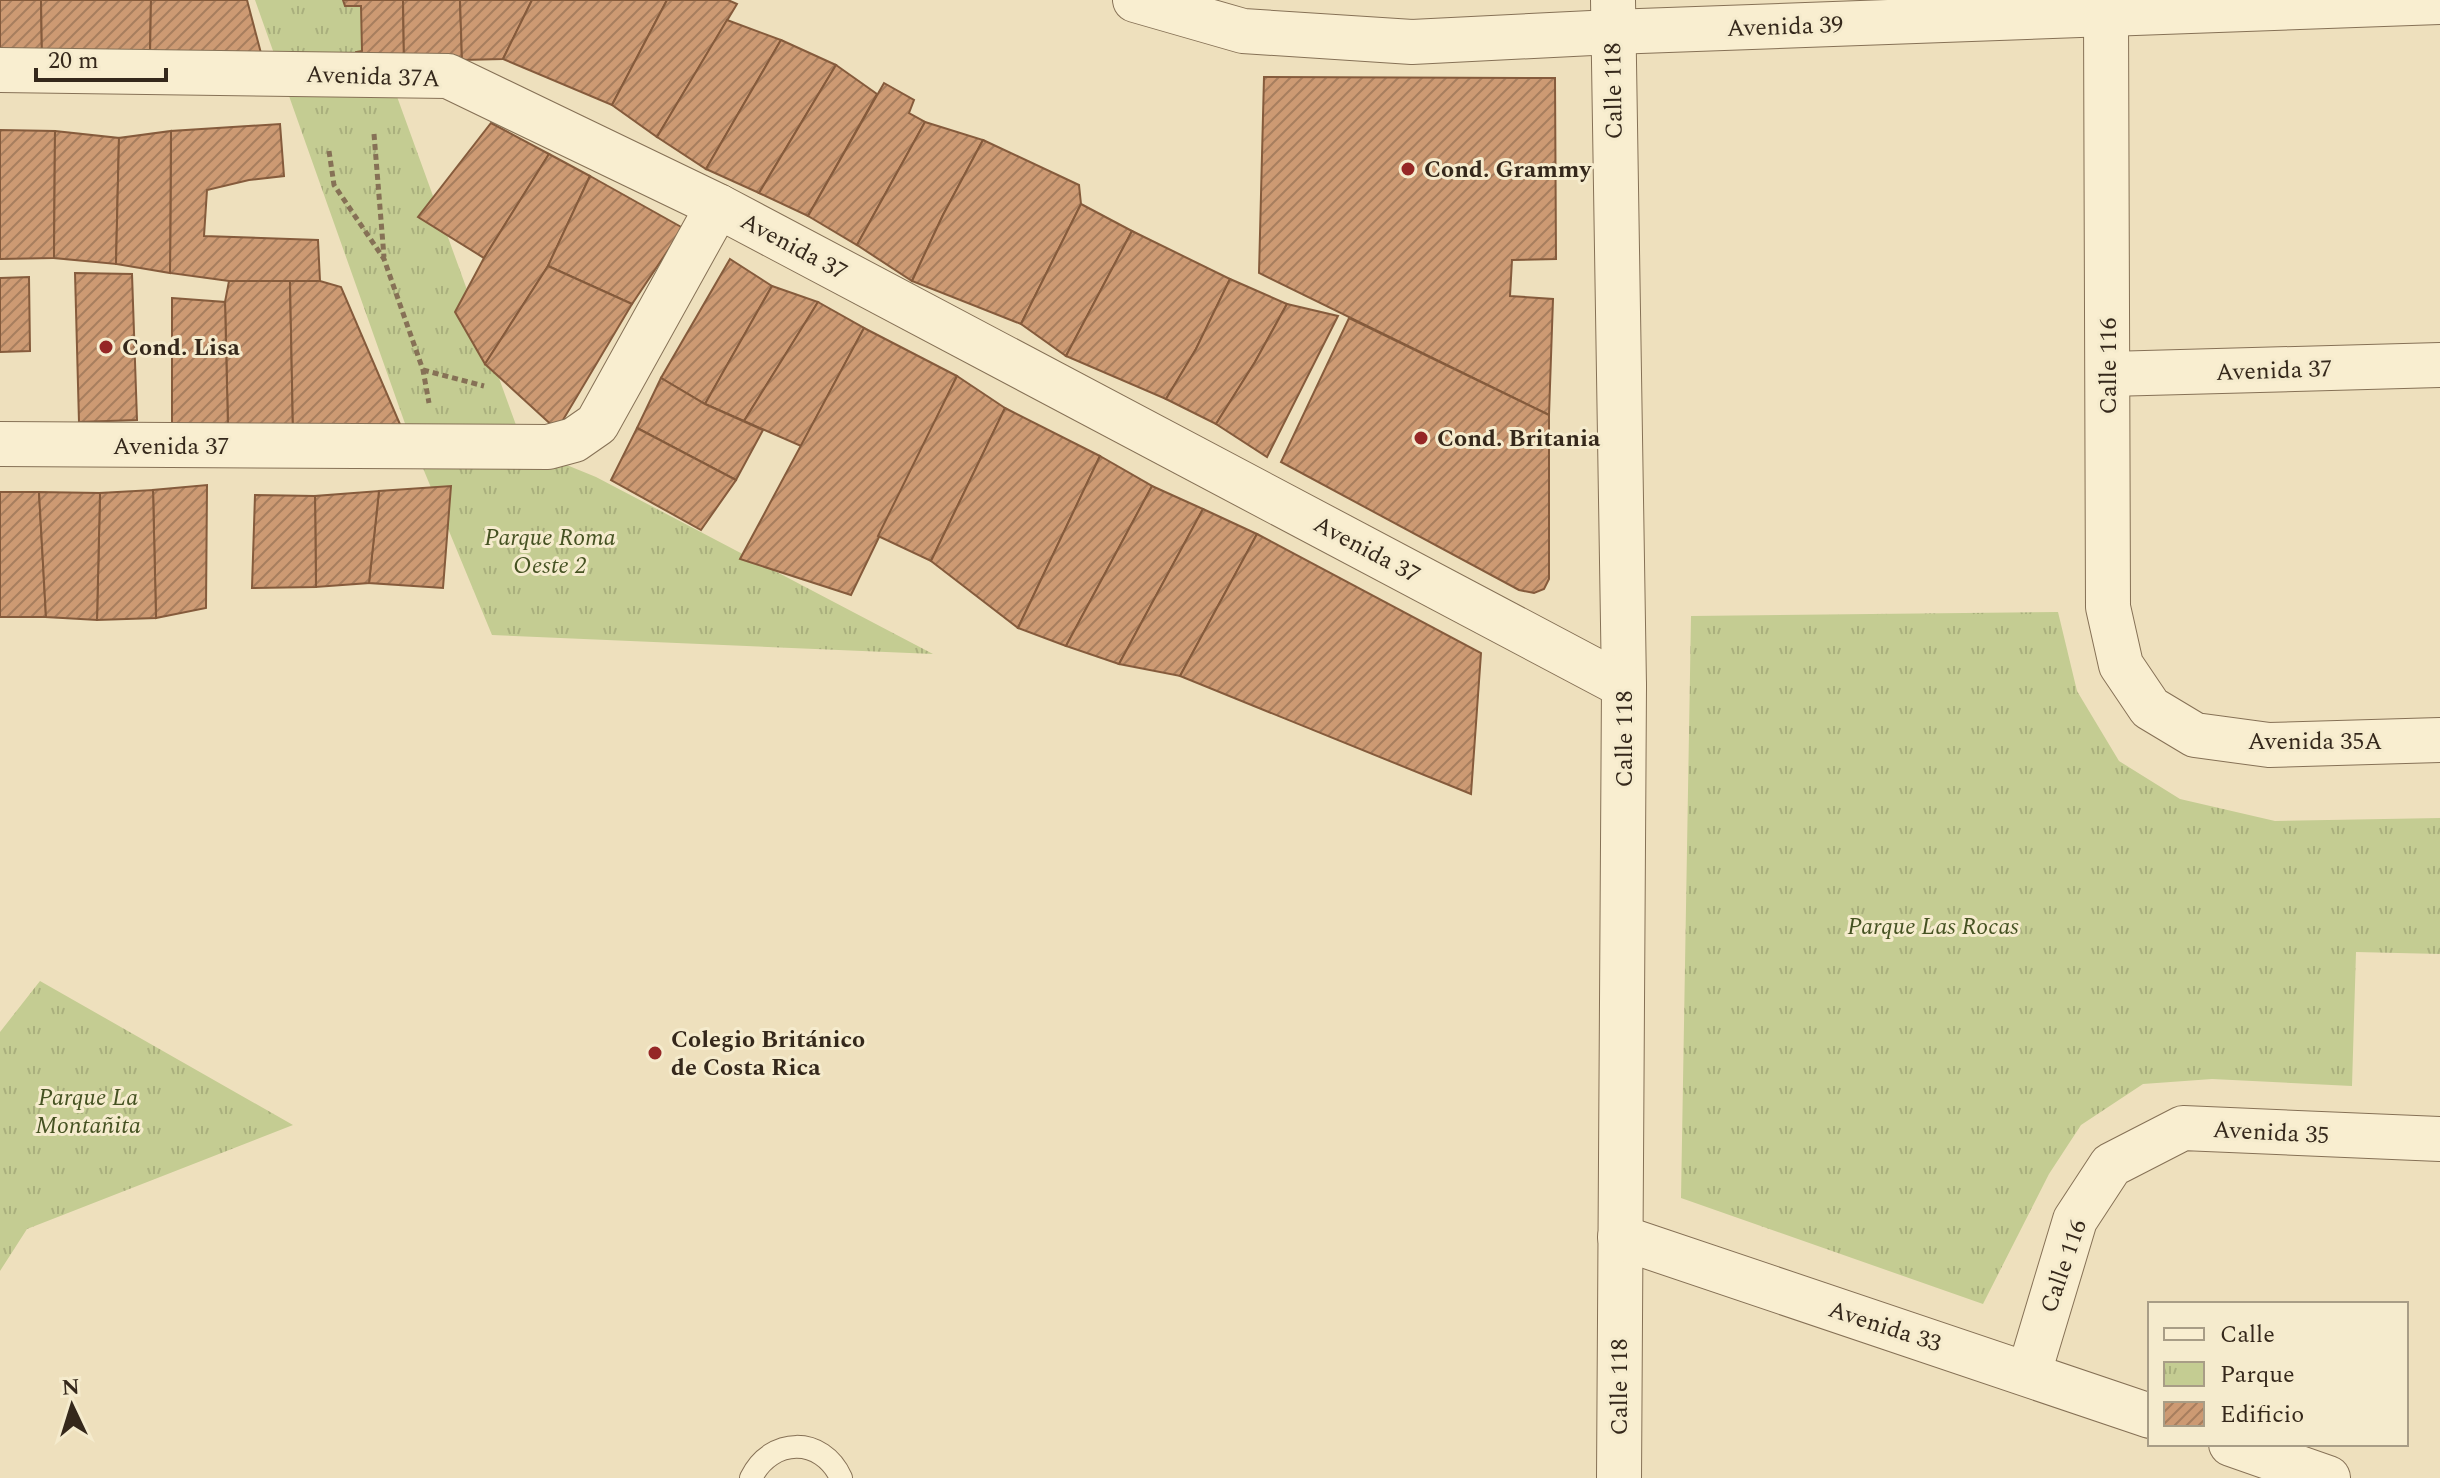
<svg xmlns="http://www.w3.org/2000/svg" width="2440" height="1478" font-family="Spectral,serif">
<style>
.park{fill:url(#park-tufts)}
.building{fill:url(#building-hatch);stroke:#855b3c;stroke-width:2}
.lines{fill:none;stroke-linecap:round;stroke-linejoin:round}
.service-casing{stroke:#867156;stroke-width:24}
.minor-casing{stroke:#867156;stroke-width:46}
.path{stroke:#867156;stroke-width:5;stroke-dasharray:6 4;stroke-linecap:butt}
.service{stroke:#f9eed0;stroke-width:22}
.minor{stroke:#f9eed0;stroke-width:44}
.poi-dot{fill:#952726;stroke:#f5ebcd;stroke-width:3}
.labels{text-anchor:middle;stroke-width:6;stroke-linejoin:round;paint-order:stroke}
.street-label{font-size:24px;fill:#35281b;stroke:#f5ebcd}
.poi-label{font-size:24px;font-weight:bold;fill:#35281b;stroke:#f5ebcd;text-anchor:start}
.park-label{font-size:24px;font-style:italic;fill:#455222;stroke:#f5ebcd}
</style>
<defs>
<pattern id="park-tufts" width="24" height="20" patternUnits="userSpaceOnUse" patternTransform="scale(2)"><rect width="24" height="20" fill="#c4cc92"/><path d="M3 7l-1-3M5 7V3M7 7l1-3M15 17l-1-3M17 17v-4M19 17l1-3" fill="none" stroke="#a9af7d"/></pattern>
<pattern id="building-hatch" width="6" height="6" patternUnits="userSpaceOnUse" patternTransform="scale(2)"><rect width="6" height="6" fill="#cd9a73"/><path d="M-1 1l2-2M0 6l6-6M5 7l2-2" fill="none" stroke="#a77e5e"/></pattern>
</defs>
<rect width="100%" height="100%" fill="#eee0bd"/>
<g class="park">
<path d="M 255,0 L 362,0 L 520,436 L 552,459 L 596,477 L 933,654 L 492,635 L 408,432 Z"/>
<path d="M 2058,612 L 2077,691 L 2119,761 L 2180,799 L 2275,821 L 2440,818 L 2440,954 L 2356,952 L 2352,1086 L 2212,1079 L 2143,1084 L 2081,1125 L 2049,1174 L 1983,1304 L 1681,1198 L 1691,616 Z"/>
<path d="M 40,981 L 293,1125 L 27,1229 L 0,1271 L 0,1032 Z"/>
</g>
<g class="building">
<path d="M 0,0 L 41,0 L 42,56 L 0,53 Z"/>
<path d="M 41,0 L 151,0 L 150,56 L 42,56 Z"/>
<path d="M 151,0 L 247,0 L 262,57 L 150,56 Z"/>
<path d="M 343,0 L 403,0 L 404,60 L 356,62 L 356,52 L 362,51 L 361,6 L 345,6 Z"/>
<path d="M 403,0 L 460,0 L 462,60 L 404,60 Z"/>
<path d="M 460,0 L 532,0 L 503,59 L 462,60 Z"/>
<path d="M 532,0 L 667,0 L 612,105 L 503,59 Z"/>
<path d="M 667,0 L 728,0 L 737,4 L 657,137 L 612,105 Z"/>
<path d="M 727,20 L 781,40 L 706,169 L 657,137 Z"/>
<path d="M 781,40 L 836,65 L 759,193 L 706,169 Z"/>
<path d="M 836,65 L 877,94 L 808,216 L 759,193 Z"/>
<path d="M 1264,77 L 1555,78 L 1556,259 L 1512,260 L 1510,296 L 1553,299 L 1549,415 L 1259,273 Z"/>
<path d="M 884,83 L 914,100 L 909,113 L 925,122 L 857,245 L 808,216 Z"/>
<path d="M 925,122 L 983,140 L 943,215 L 912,281 L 857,245 Z"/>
<path d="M 491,123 L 549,154 L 484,258 L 418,217 Z"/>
<path d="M 280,124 L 284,176 L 249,180 L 207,190 L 204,236 L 318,240 L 320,281 L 229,281 L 170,273 L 171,131 Z"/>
<path d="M 0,130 L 55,131 L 54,258 L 0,259 Z"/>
<path d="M 55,131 L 119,138 L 116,264 L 54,258 Z"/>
<path d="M 171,131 L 170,273 L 116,264 L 119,138 Z"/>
<path d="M 983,140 L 1079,185 L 1081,204 L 1021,324 L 912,281 L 943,215 Z"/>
<path d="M 549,154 L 590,176 L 548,266 L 485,364 L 455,312 L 484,258 Z"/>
<path d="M 590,176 L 683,228 L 632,304 L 548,266 Z"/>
<path d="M 1081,204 L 1132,231 L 1066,356 L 1021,324 Z"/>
<path d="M 1132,231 L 1230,279 L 1196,349 L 1166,399 L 1066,356 Z"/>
<path d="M 730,259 L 772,286 L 705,404 L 661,378 Z"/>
<path d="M 548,266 L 632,304 L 557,430 L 485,364 Z"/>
<path d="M 75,273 L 132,274 L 137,420 L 79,422 Z"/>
<path d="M 29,277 L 30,351 L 0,352 L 0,278 Z"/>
<path d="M 1230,279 L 1287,304 L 1255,362 L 1216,424 L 1166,399 L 1196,349 Z"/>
<path d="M 229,281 L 290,281 L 293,431 L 228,428 L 225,302 Z"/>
<path d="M 290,281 L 320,281 L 341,287 L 405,436 L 293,431 Z"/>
<path d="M 772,286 L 818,302 L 744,421 L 705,404 Z"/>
<path d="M 172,298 L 225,302 L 228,428 L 172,427 Z"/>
<path d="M 818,302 L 864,328 L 801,446 L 744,421 Z"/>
<path d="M 1287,304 L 1338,316 L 1267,457 L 1216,424 L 1255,362 Z"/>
<path d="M 1349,318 L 1549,415 L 1549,579 L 1544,589 L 1534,593 L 1519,590 L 1281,462 Z"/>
<path d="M 864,328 L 957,376 L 851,595 L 740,559 Z"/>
<path d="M 957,376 L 1005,408 L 931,561 L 878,536 Z"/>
<path d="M 661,378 L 705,404 L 763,430 L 736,480 L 637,428 Z"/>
<path d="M 1005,408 L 1100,456 L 1018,628 L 931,561 Z"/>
<path d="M 637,428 L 736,480 L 701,530 L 611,480 Z"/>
<path d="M 1100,456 L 1152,486 L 1066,646 L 1018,628 Z"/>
<path d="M 207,485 L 206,608 L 156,618 L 153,490 Z"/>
<path d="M 451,486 L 443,588 L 369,583 L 379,491 Z"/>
<path d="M 1152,486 L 1203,509 L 1119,664 L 1066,646 Z"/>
<path d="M 153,490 L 156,618 L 97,620 L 100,493 Z"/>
<path d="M 379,491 L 369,583 L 316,587 L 315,496 Z"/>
<path d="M 0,492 L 39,492 L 46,617 L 0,617 Z"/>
<path d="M 39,492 L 100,493 L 97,620 L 46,617 Z"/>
<path d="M 255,495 L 315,496 L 316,587 L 252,588 Z"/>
<path d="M 1203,509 L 1257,534 L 1180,676 L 1119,664 Z"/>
<path d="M 1257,534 L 1481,653 L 1471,794 L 1180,676 Z"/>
</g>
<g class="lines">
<defs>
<path id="service" d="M 751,1478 C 771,1437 822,1436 841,1478"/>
<g id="minor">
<path d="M 1135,0 L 1243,31 L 1412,42 L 1612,32 L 2440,2"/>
<path d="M 1613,0 L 1624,686 L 1619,1478"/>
<path d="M 2106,14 L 2108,607 L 2121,665 L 2150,708 L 2195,735 L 2269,745 L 2440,740"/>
<path d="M 0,70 L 448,76 L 718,206 L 1624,686"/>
<path d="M 2109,374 L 2440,365"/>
<path d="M 0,444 L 548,447 L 574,440 L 597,424 L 718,206"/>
<path d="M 1620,1237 L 2150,1416"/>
<path d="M 2029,1373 L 2075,1220 L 2111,1165 L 2183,1128 L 2440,1139"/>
<path d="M 2231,1444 L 2328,1478"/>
</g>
</defs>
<use href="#service" class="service-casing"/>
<use href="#minor" class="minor-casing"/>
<g class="path">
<path d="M 374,134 L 384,257"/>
<path d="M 329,151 L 334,185 L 384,259 L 423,370 L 429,403"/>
<path d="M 423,370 L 484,386"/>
</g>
<use href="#service" class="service"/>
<use href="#minor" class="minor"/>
</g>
<g class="poi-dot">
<circle cx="1408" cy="169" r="8"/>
<circle cx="106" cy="347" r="8"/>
<circle cx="1421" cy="438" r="8"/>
<circle cx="655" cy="1053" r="8"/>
</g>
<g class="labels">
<g class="street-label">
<text transform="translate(1785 26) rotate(-2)" y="8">Avenida 39</text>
<text transform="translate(373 76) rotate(2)" y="8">Avenida 37A</text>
<text transform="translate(1613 91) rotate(-91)" y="8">Calle 118</text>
<text transform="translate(794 246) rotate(28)" y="8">Avenida 37</text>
<text transform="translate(2108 366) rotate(-90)" y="8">Calle 116</text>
<text transform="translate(2274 370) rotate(-2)" y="8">Avenida 37</text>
<text x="171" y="454">Avenida 37</text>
<text transform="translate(1367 549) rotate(28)" y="8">Avenida 37</text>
<text transform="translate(1624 739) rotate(-90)" y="8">Calle 118</text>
<text x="2315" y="749">Avenida 35A</text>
<text transform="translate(2271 1132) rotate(3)" y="8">Avenida 35</text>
<text transform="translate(2063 1266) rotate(-71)" y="8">Calle 116</text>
<text transform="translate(1885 1326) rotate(18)" y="8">Avenida 33</text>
<text transform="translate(1619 1387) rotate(-90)" y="8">Calle 118</text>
</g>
<g class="poi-label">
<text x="1424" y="177">Cond. Grammy</text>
<text x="122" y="355">Cond. Lisa</text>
<text x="1437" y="446">Cond. Britania</text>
<text x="671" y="1047">Colegio Británico<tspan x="671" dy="28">de Costa Rica</tspan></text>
</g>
<g class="park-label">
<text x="550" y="545">Parque Roma<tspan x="550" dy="28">Oeste 2</tspan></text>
<text x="1933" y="934">Parque Las Rocas</text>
<text x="88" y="1105">Parque La<tspan x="88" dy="28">Montañita</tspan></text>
</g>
</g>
<rect x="2148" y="1302" width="260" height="144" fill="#f5ebcd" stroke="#a89d86" stroke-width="2"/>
<rect x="2164" y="1328" width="40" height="12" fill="#f9eed0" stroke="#a89d86" stroke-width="2"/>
<text x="2220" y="1342" font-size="24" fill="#35281b">Calle</text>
<rect x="2164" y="1362" width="40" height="24" fill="url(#park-tufts)" stroke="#a89d86" stroke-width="2"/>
<text x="2220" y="1382" font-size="24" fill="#35281b">Parque</text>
<rect x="2164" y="1402" width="40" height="24" fill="url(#building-hatch)" stroke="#a89d86" stroke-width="2"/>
<text x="2220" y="1422" font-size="24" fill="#35281b">Edificio</text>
<g transform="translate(72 1406) rotate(356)" stroke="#f5ebcd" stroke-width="6" paint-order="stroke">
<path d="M0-6L14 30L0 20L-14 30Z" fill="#35281b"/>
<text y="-12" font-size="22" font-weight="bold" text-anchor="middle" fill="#35281b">N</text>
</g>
<path d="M36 68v12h130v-12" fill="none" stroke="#35281b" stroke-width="4"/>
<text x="48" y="68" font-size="24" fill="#35281b" stroke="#f5ebcd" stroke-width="6" paint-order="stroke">20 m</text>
</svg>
